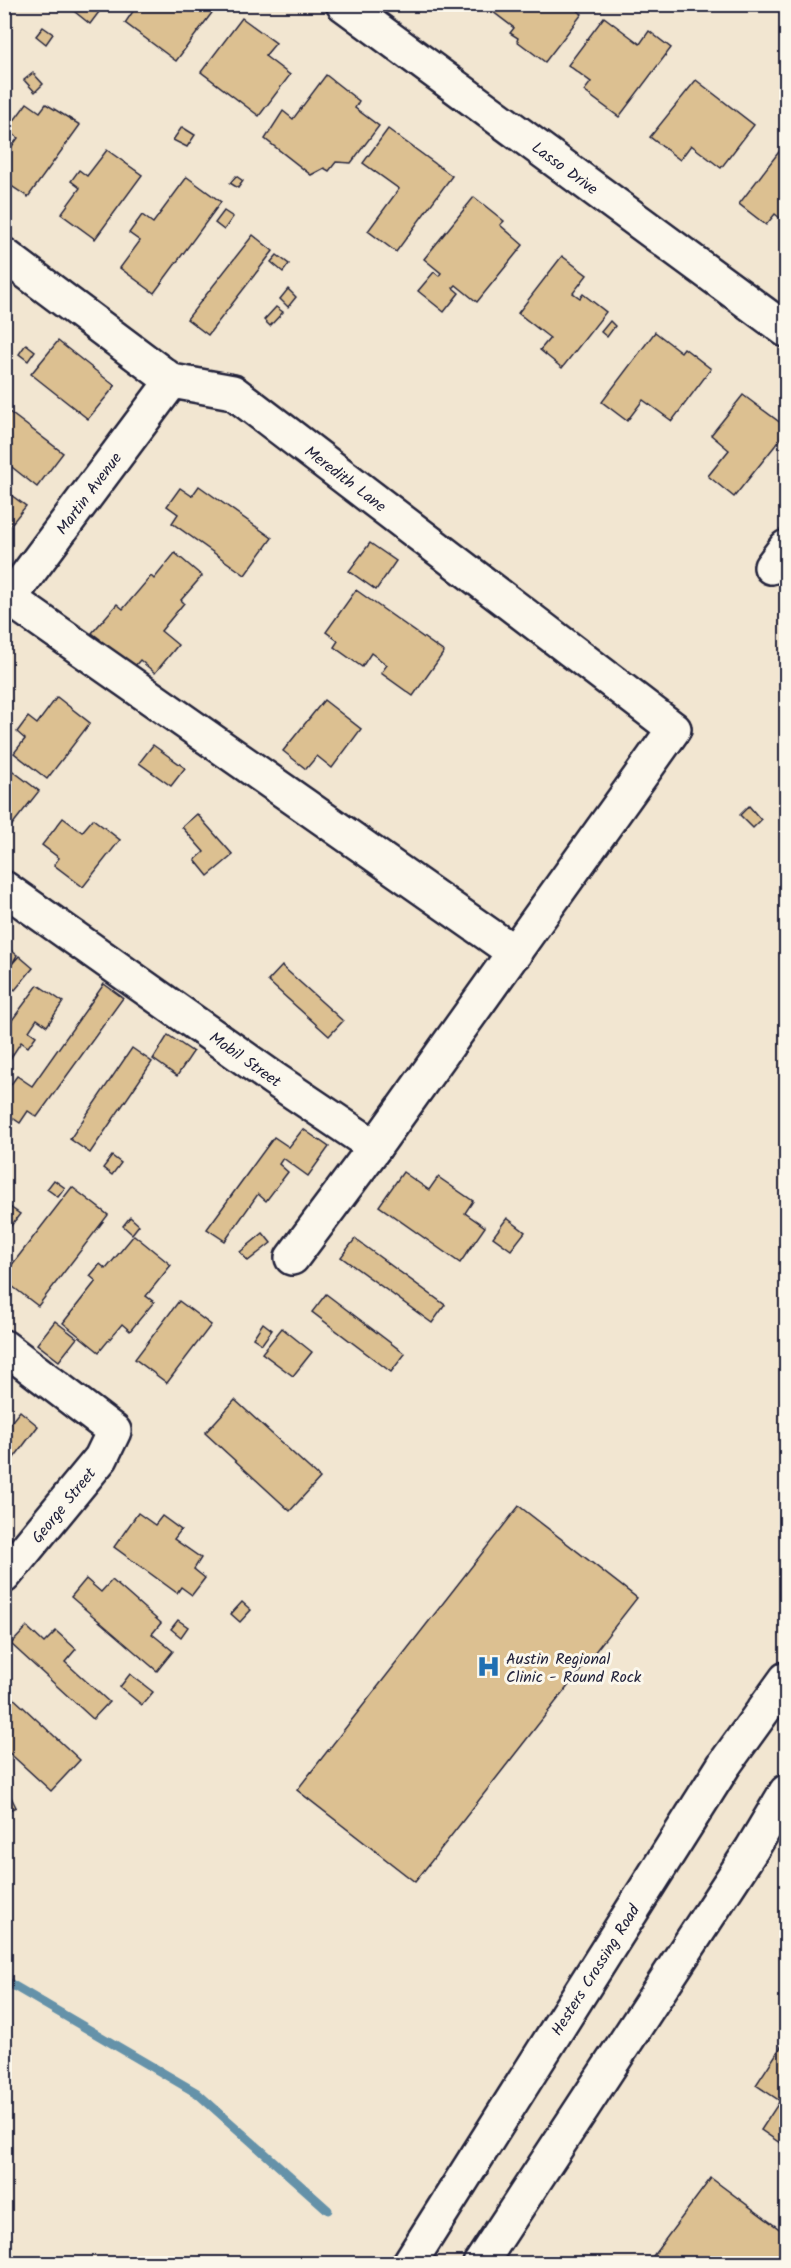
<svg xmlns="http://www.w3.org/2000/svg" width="791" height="2268" font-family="Kalam,sans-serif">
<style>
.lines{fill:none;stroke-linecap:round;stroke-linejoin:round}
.stream{stroke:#6592a9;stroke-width:9}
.building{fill:#dcc091;stroke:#22223b;stroke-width:1.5}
.minor-casing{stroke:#22223b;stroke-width:38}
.tertiary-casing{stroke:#22223b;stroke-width:38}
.minor{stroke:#fbf7ec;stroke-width:33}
.tertiary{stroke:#fbf7ec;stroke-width:33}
.labels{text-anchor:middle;stroke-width:6;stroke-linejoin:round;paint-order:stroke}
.street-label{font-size:16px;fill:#22223b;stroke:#fbf7ec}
.poi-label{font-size:16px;fill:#22223b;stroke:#fbf7ec;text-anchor:start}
</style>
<rect width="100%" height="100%" fill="#f2e6d1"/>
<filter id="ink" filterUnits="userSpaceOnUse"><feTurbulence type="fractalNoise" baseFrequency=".0167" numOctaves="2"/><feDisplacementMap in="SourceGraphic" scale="12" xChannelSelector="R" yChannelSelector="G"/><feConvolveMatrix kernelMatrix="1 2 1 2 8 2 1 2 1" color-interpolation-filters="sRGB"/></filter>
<g filter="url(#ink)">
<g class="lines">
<path class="stream" d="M 4,1980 L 197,2093 L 328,2210"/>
</g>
<g class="building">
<path d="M 65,4 L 105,4 L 90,24 Z"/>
<path d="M 138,4 L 215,4 L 217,6 L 176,61 L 125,23 Z"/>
<path d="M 491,4 L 569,4 L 582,14 L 545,62 L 517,41 L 518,38 L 510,33 L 514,28 L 488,8 Z"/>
<path d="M 604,17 L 640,44 L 649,31 L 671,48 L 619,117 L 584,91 L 591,82 L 568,65 Z"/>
<path d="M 242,18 L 276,43 L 265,56 L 290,75 L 259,116 L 201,72 Z"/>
<path d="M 43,27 L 53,34 L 46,44 L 36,36 Z"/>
<path d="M 33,73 L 43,84 L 35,92 L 24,80 Z"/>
<path d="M 326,75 L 359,101 L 355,108 L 379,126 L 351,163 L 336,162 L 329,171 L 324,168 L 311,175 L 265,139 L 283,111 L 293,119 Z"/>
<path d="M 696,80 L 754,125 L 721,168 L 691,145 L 680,160 L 650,137 Z"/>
<path d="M 27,103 L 40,112 L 46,104 L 80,125 L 28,197 L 4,181 L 4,157 L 18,138 L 7,130 Z"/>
<path d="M 182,127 L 195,135 L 187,147 L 173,140 Z"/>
<path d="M 388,129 L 452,176 L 396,252 L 368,231 L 399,189 L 363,163 Z"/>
<path d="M 785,144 L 786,223 L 775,214 L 766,225 L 739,204 Z"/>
<path d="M 107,150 L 142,175 L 95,239 L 61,214 L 80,188 L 71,181 L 79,170 L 87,176 Z"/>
<path d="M 236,176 L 243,181 L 238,188 L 230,183 Z"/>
<path d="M 187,177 L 221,202 L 154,293 L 120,268 L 140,241 L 129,233 L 142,215 L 153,223 Z"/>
<path d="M 474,197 L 504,221 L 500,225 L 523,245 L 477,302 L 456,285 L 453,288 L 459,293 L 444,312 L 418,291 L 434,272 L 439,276 L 441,273 L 424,259 Z"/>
<path d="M 224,211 L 233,217 L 224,230 L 215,223 Z"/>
<path d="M 253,235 L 273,251 L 208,335 L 187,319 Z"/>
<path d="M 277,255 L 289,264 L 283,272 L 271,262 Z"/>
<path d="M 562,256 L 587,275 L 573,293 L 580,298 L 583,294 L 606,312 L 562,368 L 540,350 L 550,338 L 518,313 Z"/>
<path d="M 288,289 L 296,297 L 288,307 L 280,299 Z"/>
<path d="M 276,307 L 283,312 L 270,326 L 264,320 Z"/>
<path d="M 610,321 L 615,326 L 607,337 L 601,332 Z"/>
<path d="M 655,332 L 681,352 L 684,348 L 711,369 L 672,421 L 643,400 L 627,421 L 602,402 Z"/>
<path d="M 58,341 L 115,386 L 88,419 L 31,374 Z"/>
<path d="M 26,344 L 35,351 L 28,361 L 19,354 Z"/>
<path d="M 743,395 L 786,427 L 786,432 L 734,497 L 708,476 L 729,450 L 711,435 Z"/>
<path d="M 4,408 L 63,453 L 37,487 L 8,464 L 4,469 Z"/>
<path d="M 199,486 L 272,538 L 245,575 L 172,523 L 178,514 L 167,506 L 180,488 L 192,496 Z"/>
<path d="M 4,490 L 26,506 L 4,533 Z"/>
<path d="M 370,543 L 396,561 L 376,590 L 349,571 Z"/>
<path d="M 175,553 L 202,576 L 181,600 L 184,603 L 161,631 L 178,645 L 155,673 L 140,660 L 128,674 L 94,646 L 100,639 L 92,633 L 117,604 L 123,609 L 151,576 L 154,579 Z"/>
<path d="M 356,590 L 444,652 L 413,696 L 381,673 L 387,665 L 371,653 L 362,667 L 334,647 L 338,641 L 326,632 Z"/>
<path d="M 57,697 L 90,723 L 47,779 L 14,753 L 25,739 L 17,732 L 28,717 L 37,724 Z"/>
<path d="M 324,700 L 361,729 L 332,768 L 317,756 L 306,769 L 283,751 Z"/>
<path d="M 153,745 L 185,768 L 171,786 L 139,763 Z"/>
<path d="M 5,765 L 39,791 L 4,835 L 4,766 Z"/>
<path d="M 749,806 L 761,820 L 753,828 L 740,815 Z"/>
<path d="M 197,814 L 233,855 L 208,876 L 195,860 L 204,852 L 182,827 Z"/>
<path d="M 63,818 L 82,832 L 93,819 L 120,840 L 83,887 L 54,865 L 59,858 L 42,845 Z"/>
<path d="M 4,945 L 17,955 L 12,964 L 19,956 L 33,968 L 15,990 L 4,980 Z"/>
<path d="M 282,966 L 343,1021 L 329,1036 L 268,981 Z"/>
<path d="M 104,984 L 123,998 L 37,1117 L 28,1111 L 20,1123 L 4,1112 L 4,1094 L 17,1076 L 32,1086 Z"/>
<path d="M 38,985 L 63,1002 L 47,1026 L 37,1019 L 29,1031 L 36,1036 L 28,1047 L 21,1042 L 10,1059 L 4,1055 L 4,1031 Z"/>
<path d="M 168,1035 L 193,1052 L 177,1076 L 153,1059 Z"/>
<path d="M 132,1048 L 152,1062 L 90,1153 L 70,1139 Z"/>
<path d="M 303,1129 L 329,1147 L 308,1176 L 283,1158 L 279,1164 L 288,1172 L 266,1201 L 258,1194 L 225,1241 L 207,1229 L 274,1137 L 289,1147 Z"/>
<path d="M 112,1156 L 121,1163 L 112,1175 L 103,1168 Z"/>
<path d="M 403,1172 L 429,1190 L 438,1177 L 473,1201 L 465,1213 L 485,1227 L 460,1263 L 379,1206 Z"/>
<path d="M 54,1180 L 65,1188 L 58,1197 L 47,1189 Z"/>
<path d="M 72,1187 L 108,1215 L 38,1306 L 4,1280 L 4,1275 Z"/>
<path d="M 4,1203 L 20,1214 L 4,1235 Z"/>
<path d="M 130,1217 L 139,1225 L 132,1234 L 123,1226 Z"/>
<path d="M 507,1218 L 525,1232 L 511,1250 L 493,1237 Z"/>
<path d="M 263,1233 L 271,1243 L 248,1261 L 240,1252 Z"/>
<path d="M 134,1235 L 171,1265 L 146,1296 L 154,1302 L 130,1331 L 122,1324 L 99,1352 L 63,1323 L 96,1281 L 90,1276 L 100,1264 L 106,1269 Z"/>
<path d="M 355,1239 L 445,1305 L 432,1323 L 341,1257 Z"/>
<path d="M 326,1294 L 405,1354 L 391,1372 L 312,1312 Z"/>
<path d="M 179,1301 L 211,1325 L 167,1383 L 135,1359 Z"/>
<path d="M 55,1321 L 77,1338 L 59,1361 L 37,1344 Z"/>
<path d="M 263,1323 L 272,1330 L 262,1344 L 253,1338 Z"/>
<path d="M 282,1328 L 312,1352 L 293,1376 L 262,1353 Z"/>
<path d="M 235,1400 L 320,1478 L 290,1511 L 205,1433 Z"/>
<path d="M 20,1411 L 38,1426 L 4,1471 L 4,1431 Z"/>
<path d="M 519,1506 L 637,1598 L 415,1882 L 297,1790 Z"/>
<path d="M 138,1513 L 155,1525 L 162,1516 L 181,1530 L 174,1539 L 201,1558 L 194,1569 L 205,1578 L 192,1595 L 181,1587 L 177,1593 L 114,1547 Z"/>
<path d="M 86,1579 L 101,1592 L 112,1580 L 161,1623 L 152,1634 L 173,1651 L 157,1671 L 71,1597 Z"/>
<path d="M 242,1602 L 251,1610 L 240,1622 L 231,1614 Z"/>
<path d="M 178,1620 L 188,1627 L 181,1637 L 171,1629 Z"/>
<path d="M 27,1627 L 44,1643 L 56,1631 L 76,1649 L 65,1662 L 109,1702 L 93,1719 L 11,1644 Z"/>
<path d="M 130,1674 L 153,1692 L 142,1705 L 120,1687 Z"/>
<path d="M 8,1693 L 80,1760 L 51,1791 L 4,1748 L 4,1697 Z"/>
<path d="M 4,1783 L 16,1807 L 4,1812 Z"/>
<path d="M 786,2039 L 786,2147 L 761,2130 L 780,2101 L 756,2085 Z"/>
<path d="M 711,2178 L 786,2234 L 786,2264 L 647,2264 Z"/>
</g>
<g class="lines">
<defs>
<g id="minor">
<path id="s1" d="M 343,4 L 786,330"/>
<path id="s2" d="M 4,255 L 172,381 L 233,392 L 674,729 L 375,1147"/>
<path d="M 771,567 L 786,547"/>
<path d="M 10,599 L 515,953"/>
<path id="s3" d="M 4,606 L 172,381"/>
<path id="s4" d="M 4,888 L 274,1079 L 375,1147 L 292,1258"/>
<path d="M 4,1347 L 114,1431 L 101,1458 L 4,1576"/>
</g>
<g id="tertiary">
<path id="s5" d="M 409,2264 L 724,1765 L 786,1679"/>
<path d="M 480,2264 L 752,1849 L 786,1792"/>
</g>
</defs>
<use href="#minor" class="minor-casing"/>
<use href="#tertiary" class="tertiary-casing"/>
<use href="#minor" class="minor"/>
<use href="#tertiary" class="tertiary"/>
</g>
</g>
<defs>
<symbol id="hospital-bare" viewBox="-9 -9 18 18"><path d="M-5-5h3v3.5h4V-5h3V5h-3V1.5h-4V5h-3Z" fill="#1f6fb2" stroke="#fbf7ec" stroke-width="2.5" paint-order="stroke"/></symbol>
</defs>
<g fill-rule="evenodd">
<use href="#hospital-bare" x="472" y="1650" width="33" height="33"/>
</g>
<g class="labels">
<g class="street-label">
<text dy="6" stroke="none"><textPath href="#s1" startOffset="276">Lasso Drive</textPath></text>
<text dy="6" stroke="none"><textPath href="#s2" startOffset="414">Meredith Lane</textPath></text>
<text dy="6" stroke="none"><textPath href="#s3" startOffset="141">Martin Avenue</textPath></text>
<text dy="6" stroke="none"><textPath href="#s4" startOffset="296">Mobil Street</textPath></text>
<text transform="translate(63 1505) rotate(-51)" y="6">George Street</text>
<text dy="6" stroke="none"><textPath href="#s5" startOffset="348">Hesters Crossing Road</textPath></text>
</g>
<g class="poi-label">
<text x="506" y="1664">Austin Regional<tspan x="506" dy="18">Clinic - Round Rock</tspan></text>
</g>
</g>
<rect width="791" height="2268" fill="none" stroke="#fbf7ec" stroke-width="24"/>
<rect x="12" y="12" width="767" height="2244" fill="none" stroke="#22223b" stroke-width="2" filter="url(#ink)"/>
</svg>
